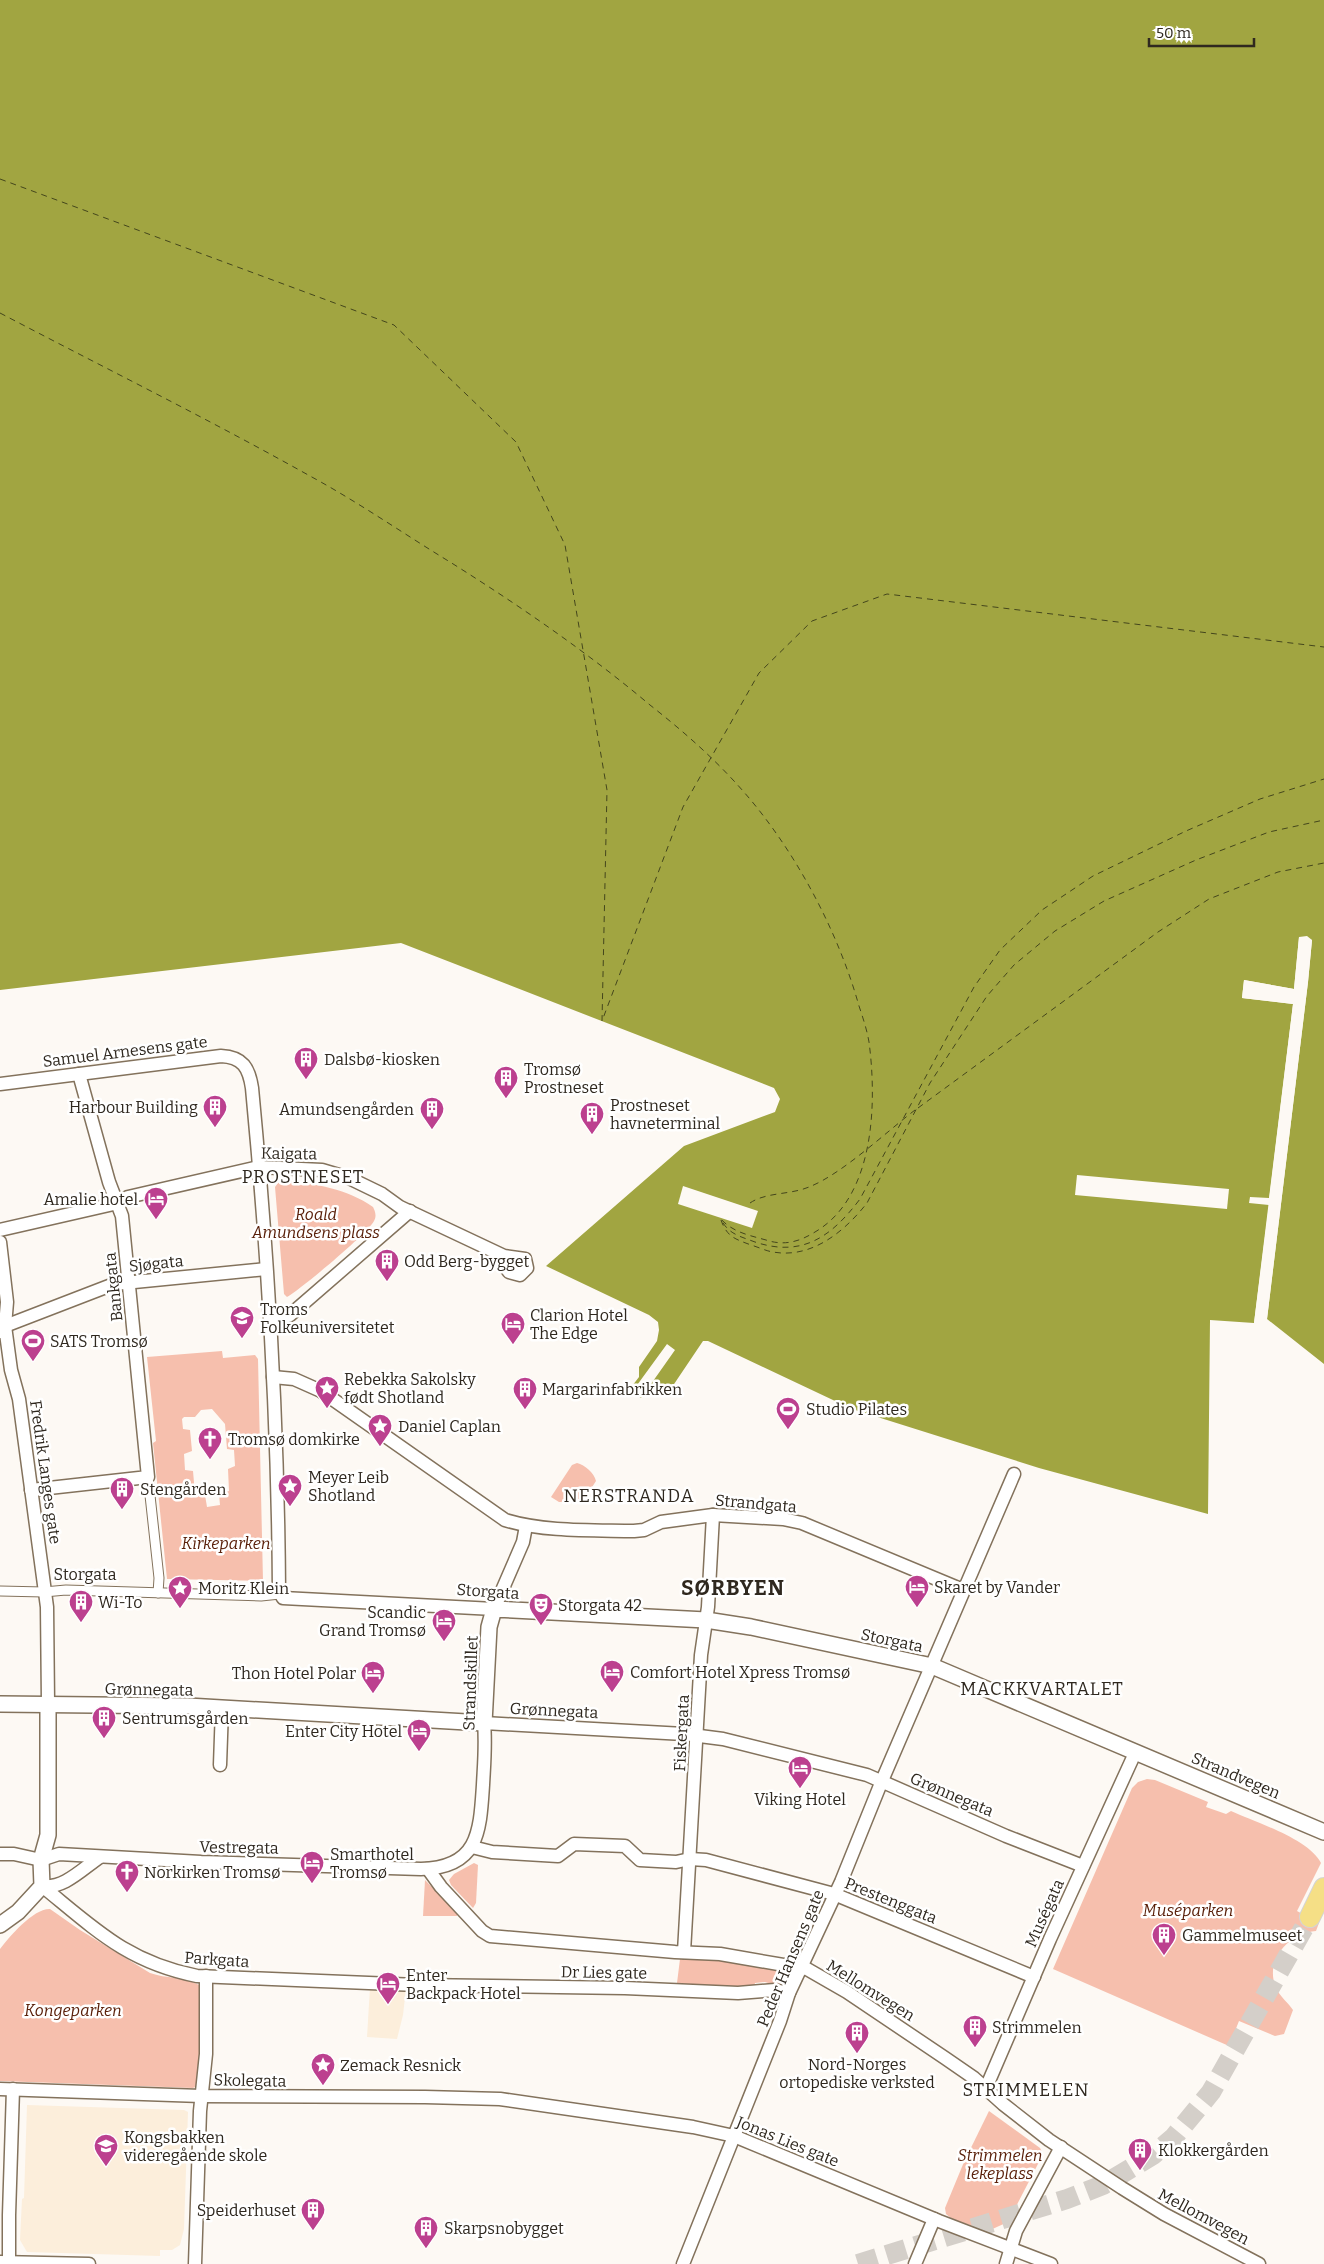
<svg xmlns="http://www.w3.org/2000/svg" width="1324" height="2264" font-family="Bitter,serif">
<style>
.built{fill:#fceedb}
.green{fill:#f6bfad;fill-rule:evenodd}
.water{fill:#a1a541}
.pier{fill:#fdf9f4}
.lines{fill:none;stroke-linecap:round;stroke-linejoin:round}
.ferry{stroke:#44461c;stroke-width:1;stroke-dasharray:6 5;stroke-linecap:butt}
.primary-tunnel{stroke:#d4cfc9;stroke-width:20;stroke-dasharray:20 10;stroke-linecap:butt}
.pedestrian-casing{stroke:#83725c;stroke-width:11}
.minor-casing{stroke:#83725c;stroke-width:15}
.tertiary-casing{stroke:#83725c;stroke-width:18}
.primary-casing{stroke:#d5d4d2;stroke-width:22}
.pedestrian{stroke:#fff;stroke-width:9}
.minor{stroke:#fff;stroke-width:12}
.tertiary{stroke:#fff;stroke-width:15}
.primary{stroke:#f5df86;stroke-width:20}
.labels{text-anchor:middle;stroke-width:5;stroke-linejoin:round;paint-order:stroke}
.street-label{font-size:16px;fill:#2f281f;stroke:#fff}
.poi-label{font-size:16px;fill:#2f281f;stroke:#fff;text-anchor:start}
.park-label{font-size:16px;font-style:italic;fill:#5a200a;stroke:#fff}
.neighbourhood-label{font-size:18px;letter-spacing:1px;fill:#2f281f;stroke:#fff}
.district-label{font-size:21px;font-weight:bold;letter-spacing:1px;fill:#2f281f;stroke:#fff}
</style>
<rect width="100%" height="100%" fill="#fdf9f4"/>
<g class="built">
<path d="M 370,1988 L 406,1989 L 403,2015 L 397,2039 L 367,2037 Z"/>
<path d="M 27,2105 L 184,2110 L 188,2112 L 184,2229 L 180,2245 L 172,2250 L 160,2250 L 160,2256 L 27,2252 L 20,2240 L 22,2199 L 24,2198 Z"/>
</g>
<g class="green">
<path d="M 285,1180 C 315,1184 348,1189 373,1207 C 375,1211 377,1216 374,1221 C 367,1234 301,1289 287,1297 L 284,1294 L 275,1187 L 278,1183 Z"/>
<path d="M 222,1351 L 223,1358 L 255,1355 L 258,1359 L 263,1581 L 167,1579 L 153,1443 L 156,1441 L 147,1357 ZM 212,1409 L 225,1424 L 227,1449 L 234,1450 L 235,1466 L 228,1469 L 229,1491 L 219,1494 L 220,1505 L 207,1507 L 205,1495 L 195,1494 L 193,1471 L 185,1470 L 184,1454 L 192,1451 L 190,1430 L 183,1429 L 182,1419 L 184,1417 L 195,1417 L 201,1410 Z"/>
<path d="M 577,1463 C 585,1465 594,1473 596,1481 L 583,1501 L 575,1498 L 571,1502 L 559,1502 L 551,1497 L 572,1465 Z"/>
<path d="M 1147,1779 L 1155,1780 L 1208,1802 L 1206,1807 L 1226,1814 L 1231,1811 C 1255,1822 1309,1839 1321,1863 L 1297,1911 L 1319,1923 L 1316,1931 C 1289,1933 1264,1960 1276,1988 C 1280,1997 1288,2002 1293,2010 L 1284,2034 L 1275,2036 L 1239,2021 L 1229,2046 L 1053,1969 L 1132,1788 L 1138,1782 Z"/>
<path d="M 474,1863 L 478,1865 L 476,1903 L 473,1908 L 451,1885 L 449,1880 L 454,1874 Z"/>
<path d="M 425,1880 L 457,1913 L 457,1916 L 423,1916 Z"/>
<path d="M 50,1909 L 80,1930 L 150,1973 C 166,1979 185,1976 199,1985 L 201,1993 L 202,2074 L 197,2086 L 193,2088 L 0,2081 L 0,1949 C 9,1937 34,1908 50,1909 Z"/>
<path d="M 680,1959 L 728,1960 L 788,1971 L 792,1975 L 789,1979 L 778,1986 L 765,1982 L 755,1983 L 754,1987 L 684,1986 L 677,1983 Z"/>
<path d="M 989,2111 L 1040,2148 L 1042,2152 L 1039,2162 L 1008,2222 L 988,2231 L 952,2219 L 946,2214 L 945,2208 L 964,2162 Z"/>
</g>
<path class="water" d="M 0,0 L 1324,0 L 1324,1364 L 1267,1319 L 1308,982 L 1312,940 L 1299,937 L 1294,989 L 1244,980 L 1242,998 L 1293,1004 L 1254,1323 L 1210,1320 L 1208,1514 L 1039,1468 L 852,1409 L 708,1341 L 703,1341 L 666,1396 L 651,1385 L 641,1398 L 629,1390 L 639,1377 L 639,1367 L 657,1341 L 659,1330 L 658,1322 L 649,1315 L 546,1266 L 684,1146 L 775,1112 L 780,1099 L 774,1088 L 401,943 L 0,990 Z"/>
<g class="pier">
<path d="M 1307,936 L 1312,940 L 1308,982 L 1267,1319 L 1265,1319 L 1306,982 L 1309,941 L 1301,939 L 1295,991 L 1246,982 L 1245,996 L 1294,1002 L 1296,1004 L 1257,1322 L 1254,1323 L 1269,1205 L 1249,1203 L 1250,1197 L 1269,1198 L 1293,1004 L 1242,998 L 1244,980 L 1294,989 L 1299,937 Z"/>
<path d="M 1077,1175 L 1229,1189 L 1227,1209 L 1075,1195 Z"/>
<path d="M 683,1186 L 758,1211 L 752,1228 L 678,1204 Z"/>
<path d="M 667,1344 L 675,1350 L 651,1384 L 648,1383 L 639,1396 L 632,1392 Z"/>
</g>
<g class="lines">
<g class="ferry">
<path d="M 0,179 L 394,325 L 516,442 L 565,545 L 607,790 L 602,1021 L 683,807 L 759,673 L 812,621 L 887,594 L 1324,647"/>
<path d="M 0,313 C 103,367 208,419 310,476 C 358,502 404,534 450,562 C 520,606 587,652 650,705 C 683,731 715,759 743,791 C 795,850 838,931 859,1006 C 863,1018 867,1030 869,1042 C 877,1103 875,1197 815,1232 C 799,1242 784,1246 766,1240 C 748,1235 732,1232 720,1218"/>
<path d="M 918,1108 L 1158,932 L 1209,899 L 1278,872 L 1324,863"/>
<path d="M 750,1203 C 766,1192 790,1195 809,1187 C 842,1174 885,1133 915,1110"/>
<path d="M 721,1220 C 727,1237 735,1239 751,1245 C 758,1247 766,1251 773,1252 C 812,1259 845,1231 867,1203 L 930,1083 L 987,996 L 1014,965 L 1055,931 L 1104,901 L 1196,860 L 1269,832 L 1324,820"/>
<path d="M 723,1223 C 731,1235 742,1237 755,1242 C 803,1258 832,1236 860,1199 L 974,987 L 1000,950 L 1042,910 L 1093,876 L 1186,831 L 1260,799 L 1324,779"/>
</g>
<path class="primary-tunnel" d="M 858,2264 L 1067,2199 L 1103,2185 L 1153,2155 L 1174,2137 L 1211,2092 L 1310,1917"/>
<defs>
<g id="pedestrian">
<path d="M 148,1477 L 159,1578 L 158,1593"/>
<path d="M 0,1591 L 44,1592 L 66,1590 L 261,1596 L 280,1594"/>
</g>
<g id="minor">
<path d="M 0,1084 L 221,1056 C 243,1057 249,1068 252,1088 C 268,1255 278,1423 279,1591 L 283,1598 L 494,1609 L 523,1542 L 526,1526"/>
<path d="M 0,1230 L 118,1203 L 128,1197 L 259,1167 L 322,1170 L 349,1178 L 382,1194 L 400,1207 L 504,1256 L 525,1259 L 527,1268 L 520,1275 L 509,1272 L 504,1265 L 504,1256"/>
<path d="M 0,1242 L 7,1302 L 5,1326 L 11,1370 L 19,1399 L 47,1607 L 48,1703"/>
<path d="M 271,1322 L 290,1315 L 410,1211"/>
<path d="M 0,1332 L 5,1326 L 114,1284 L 266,1269"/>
<path d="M 273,1377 L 294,1379 L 321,1391 L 505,1520 C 544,1532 593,1530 634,1531 L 644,1530 L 661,1522 L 713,1515 L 783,1519 L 802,1523 L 963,1590"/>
<path d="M 31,1490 L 148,1477 L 122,1216 L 109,1182 L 79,1074"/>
<path d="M 220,1765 L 222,1708"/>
<path d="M 472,1847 L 492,1852 L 558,1856 L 574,1844 L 625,1846 L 640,1860 L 676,1862 L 690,1859 L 706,1860 L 834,1894 L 1034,1977"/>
<path d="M 0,1854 L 14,1854 L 41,1860 L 59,1854 L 201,1862 L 421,1869 C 479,1868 480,1831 483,1785 C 484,1765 486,1744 484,1723 L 684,1734 L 723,1739 L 867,1775 L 1006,1836 L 1083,1866"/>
<path d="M 428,1869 L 441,1887 L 482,1931 L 490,1936 L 675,1952 L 720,1954 L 807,1969 L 847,1992 L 945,2058 L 974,2078 L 1003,2104 L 1049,2140 L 1122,2188 L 1164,2214 L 1259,2264"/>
<path d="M 42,1886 C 95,1929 127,1962 197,1976 L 417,1985 L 625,1988 L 738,1993 L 775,1990 L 789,1993"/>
<path d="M 42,1886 C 64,1889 82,1869 100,1857"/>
<path d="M 684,1952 L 701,1655 L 708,1607 L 713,1515"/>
<path d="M 986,2088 L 1050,1939 L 1135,1753"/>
<path d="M 0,2089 L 201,2096 L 425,2097 L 500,2099 L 693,2127 L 734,2136 L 939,2221 L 1051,2264"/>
<path d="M 0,2262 L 89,2264"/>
<path d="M 9,2262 L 9,2215 L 13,2089"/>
<path d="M 195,2264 L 200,2111 L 206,2054 L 206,1976"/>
<path d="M 683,2264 L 780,2021 L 789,1993 L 841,1882 L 881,1783 L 1014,1474"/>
<path d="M 915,2264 L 934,2219"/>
<path d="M 1006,2264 L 1016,2231 L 1061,2147"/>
</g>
<g id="tertiary">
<path d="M 0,1704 L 188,1706 L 484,1723 L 489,1627 L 494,1609 L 706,1620 L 751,1627 L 932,1666 L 1324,1832"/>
<path d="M 0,1925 L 18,1912 L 42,1886 L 41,1860 L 48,1835 L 48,1703"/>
</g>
<path id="primary" d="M 1310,1917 L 1324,1888"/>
</defs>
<use href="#pedestrian" class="pedestrian-casing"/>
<use href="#minor" class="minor-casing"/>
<use href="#tertiary" class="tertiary-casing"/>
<use href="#primary" class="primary-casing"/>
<use href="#pedestrian" class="pedestrian"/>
<use href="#minor" class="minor"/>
<use href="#tertiary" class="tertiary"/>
<use href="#primary" class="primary"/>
</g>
<defs>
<symbol id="building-pin" viewBox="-11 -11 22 30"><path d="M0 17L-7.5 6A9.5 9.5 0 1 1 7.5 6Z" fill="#bc408f" stroke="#fff"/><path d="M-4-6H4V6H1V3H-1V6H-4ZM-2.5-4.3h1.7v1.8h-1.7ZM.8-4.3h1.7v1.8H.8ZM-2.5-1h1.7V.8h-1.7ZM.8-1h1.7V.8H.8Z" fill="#fff"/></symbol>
<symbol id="hotel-pin" viewBox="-11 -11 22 30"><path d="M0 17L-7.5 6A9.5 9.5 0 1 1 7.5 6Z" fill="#bc408f" stroke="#fff"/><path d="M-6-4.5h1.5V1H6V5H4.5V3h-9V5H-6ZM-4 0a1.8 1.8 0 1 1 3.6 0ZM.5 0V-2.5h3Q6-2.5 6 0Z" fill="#fff"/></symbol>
<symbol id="university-pin" viewBox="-11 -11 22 30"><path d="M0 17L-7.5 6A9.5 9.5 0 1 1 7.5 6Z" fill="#bc408f" stroke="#fff"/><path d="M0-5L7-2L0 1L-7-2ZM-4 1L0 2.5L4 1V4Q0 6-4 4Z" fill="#fff"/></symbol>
<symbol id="stadium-pin" viewBox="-11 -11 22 30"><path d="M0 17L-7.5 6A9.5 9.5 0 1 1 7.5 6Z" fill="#bc408f" stroke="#fff"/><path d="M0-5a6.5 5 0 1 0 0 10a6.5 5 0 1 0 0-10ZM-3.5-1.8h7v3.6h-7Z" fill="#fff"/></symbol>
<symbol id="sight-pin" viewBox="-11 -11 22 30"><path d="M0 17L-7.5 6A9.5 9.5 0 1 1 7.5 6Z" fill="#bc408f" stroke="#fff"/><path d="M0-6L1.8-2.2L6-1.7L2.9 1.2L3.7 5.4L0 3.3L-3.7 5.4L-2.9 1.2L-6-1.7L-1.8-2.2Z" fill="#fff"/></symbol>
<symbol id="church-pin" viewBox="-11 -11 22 30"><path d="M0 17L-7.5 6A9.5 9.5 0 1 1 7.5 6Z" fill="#bc408f" stroke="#fff"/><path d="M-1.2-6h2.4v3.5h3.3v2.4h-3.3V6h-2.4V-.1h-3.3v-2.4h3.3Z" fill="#fff"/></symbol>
<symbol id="theatre-pin" viewBox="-11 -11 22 30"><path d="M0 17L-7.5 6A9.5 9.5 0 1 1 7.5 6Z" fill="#bc408f" stroke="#fff"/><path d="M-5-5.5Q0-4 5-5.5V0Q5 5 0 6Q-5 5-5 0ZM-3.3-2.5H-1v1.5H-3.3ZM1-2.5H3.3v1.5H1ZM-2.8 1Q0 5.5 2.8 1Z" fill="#fff"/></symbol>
<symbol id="school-pin" viewBox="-11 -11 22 30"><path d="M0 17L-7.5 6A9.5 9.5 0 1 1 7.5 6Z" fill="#bc408f" stroke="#fff"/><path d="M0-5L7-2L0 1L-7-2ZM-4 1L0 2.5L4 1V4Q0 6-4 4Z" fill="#fff"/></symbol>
</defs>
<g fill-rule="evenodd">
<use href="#building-pin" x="292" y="1045" width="28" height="38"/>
<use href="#building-pin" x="492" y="1064" width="28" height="38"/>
<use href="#building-pin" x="201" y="1093" width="28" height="38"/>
<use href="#building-pin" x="418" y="1095" width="28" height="38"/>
<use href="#building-pin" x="578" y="1100" width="28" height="38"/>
<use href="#hotel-pin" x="142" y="1185" width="28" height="38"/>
<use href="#building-pin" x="373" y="1247" width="28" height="38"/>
<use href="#university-pin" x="228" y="1304" width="28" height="38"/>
<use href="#hotel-pin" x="499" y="1310" width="28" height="38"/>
<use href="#stadium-pin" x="19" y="1327" width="28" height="38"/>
<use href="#sight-pin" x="313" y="1374" width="28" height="38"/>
<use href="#building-pin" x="511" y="1375" width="28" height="38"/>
<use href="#stadium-pin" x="774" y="1395" width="28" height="38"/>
<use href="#sight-pin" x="366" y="1412" width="28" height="38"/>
<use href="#church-pin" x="196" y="1425" width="28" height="38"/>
<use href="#sight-pin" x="276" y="1472" width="28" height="38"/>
<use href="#building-pin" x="108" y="1475" width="28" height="38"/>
<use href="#hotel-pin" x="903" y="1573" width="28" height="38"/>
<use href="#sight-pin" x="166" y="1574" width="28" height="38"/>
<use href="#building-pin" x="67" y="1588" width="28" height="38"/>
<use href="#theatre-pin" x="527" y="1591" width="28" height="38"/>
<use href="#hotel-pin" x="430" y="1607" width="28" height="38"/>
<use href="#hotel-pin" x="598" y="1658" width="28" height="38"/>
<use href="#hotel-pin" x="359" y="1659" width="28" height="38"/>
<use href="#building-pin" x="90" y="1704" width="28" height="38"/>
<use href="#hotel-pin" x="405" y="1717" width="28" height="38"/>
<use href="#hotel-pin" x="786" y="1754" width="28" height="38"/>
<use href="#hotel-pin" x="298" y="1849" width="28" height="38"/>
<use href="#church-pin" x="113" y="1858" width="28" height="38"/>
<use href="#building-pin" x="1150" y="1921" width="28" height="38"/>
<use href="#hotel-pin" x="374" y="1970" width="28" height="38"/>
<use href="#building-pin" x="961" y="2013" width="28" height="38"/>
<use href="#building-pin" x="843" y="2019" width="28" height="38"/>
<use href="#sight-pin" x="309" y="2051" width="28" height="38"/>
<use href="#school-pin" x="92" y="2132" width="28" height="38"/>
<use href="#building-pin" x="1126" y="2136" width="28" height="38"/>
<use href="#building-pin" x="299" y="2196" width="28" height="38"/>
<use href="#building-pin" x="412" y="2214" width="28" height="38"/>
</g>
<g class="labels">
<g class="street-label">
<text transform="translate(125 1051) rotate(-7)" y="6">Samuel Arnesens gate</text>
<text transform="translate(289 1153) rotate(1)" y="6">Kaigata</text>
<text transform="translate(156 1263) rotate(-6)" y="6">Sjøgata</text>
<text transform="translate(113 1287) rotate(-96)" y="6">Bankgata</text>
<text transform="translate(46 1472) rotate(82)" y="6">Fredrik Langes gate</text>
<text transform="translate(756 1503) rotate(5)" y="6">Strandgata</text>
<text x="85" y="1580">Storgata</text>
<text transform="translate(488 1591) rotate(4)" y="6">Storgata</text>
<text transform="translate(892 1640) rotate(12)" y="6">Storgata</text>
<text transform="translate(470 1683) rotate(-88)" y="6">Strandskillet</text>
<text transform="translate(149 1689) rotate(1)" y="6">Grønnegata</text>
<text transform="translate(554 1710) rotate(3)" y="6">Grønnegata</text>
<text transform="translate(681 1733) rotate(-87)" y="6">Fiskergata</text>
<text transform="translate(1236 1775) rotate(23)" y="6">Strandvegen</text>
<text transform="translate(952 1794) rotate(23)" y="6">Grønnegata</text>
<text transform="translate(239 1847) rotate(1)" y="6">Vestregata</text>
<text transform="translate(891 1900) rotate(22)" y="6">Prestenggata</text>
<text transform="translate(1044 1913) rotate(-66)" y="6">Muségata</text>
<text transform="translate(790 1958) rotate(-67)" y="6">Peder Hansens gate</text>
<text transform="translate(217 1959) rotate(4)" y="6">Parkgata</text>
<text transform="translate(604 1972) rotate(1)" y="6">Dr Lies gate</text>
<text transform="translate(871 1990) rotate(32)" y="6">Mellomvegen</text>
<text transform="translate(250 2080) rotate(1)" y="6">Skolegata</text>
<text transform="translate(788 2141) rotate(22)" y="6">Jonas Lies gate</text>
<text transform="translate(1204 2216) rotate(28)" y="6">Mellomvegen</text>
</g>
<g class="poi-label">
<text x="324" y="1065">Dalsbø-kiosken</text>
<text x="524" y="1075">Tromsø<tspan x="524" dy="18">Prostneset</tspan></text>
<text x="610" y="1111">Prostneset<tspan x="610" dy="18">havneterminal</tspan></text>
<text x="198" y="1113" text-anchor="end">Harbour Building</text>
<text x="414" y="1115" text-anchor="end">Amundsengården</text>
<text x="138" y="1205" text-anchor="end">Amalie hotel</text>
<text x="404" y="1267">Odd Berg-bygget</text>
<text x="260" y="1315">Troms<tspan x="260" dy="18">Folkeuniversitetet</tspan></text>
<text x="530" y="1321">Clarion Hotel<tspan x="530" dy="18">The Edge</tspan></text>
<text x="50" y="1347">SATS Tromsø</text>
<text x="344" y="1385">Rebekka Sakolsky<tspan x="344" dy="18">født Shotland</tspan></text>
<text x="542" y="1395">Margarinfabrikken</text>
<text x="806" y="1415">Studio Pilates</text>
<text x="398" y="1432">Daniel Caplan</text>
<text x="228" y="1445">Tromsø domkirke</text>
<text x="308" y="1483">Meyer Leib<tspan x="308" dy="18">Shotland</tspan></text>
<text x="140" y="1495">Stengården</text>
<text x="934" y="1593">Skaret by Vander</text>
<text x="198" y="1594">Moritz Klein</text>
<text x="98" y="1608">Wi-To</text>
<text x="558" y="1611">Storgata 42</text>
<text x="426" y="1618" text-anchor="end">Scandic<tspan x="426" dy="18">Grand Tromsø</tspan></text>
<text x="630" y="1678">Comfort Hotel Xpress Tromsø</text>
<text x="356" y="1679" text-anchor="end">Thon Hotel Polar</text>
<text x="122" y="1724">Sentrumsgården</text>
<text x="402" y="1737" text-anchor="end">Enter City Hotel</text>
<text x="800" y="1805" text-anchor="middle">Viking Hotel</text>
<text x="330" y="1860">Smarthotel<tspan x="330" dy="18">Tromsø</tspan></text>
<text x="144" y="1878">Norkirken Tromsø</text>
<text x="1182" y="1941">Gammelmuseet</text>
<text x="406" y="1981">Enter<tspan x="406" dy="18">Backpack Hotel</tspan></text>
<text x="992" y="2033">Strimmelen</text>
<text x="857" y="2070" text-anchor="middle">Nord-Norges<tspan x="857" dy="18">ortopediske verksted</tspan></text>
<text x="340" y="2071">Zemack Resnick</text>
<text x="124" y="2143">Kongsbakken<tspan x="124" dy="18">videregående skole</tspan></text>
<text x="1158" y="2156">Klokkergården</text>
<text x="296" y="2216" text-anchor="end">Speiderhuset</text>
<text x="444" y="2234">Skarpsnobygget</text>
</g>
<g class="park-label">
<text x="316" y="1220">Roald<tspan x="316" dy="18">Amundsens plass</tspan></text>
<text x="226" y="1549">Kirkeparken</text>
<text x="1188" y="1916">Muséparken</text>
<text x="73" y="2016">Kongeparken</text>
<text x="1000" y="2161">Strimmelen<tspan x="1000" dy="18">lekeplass</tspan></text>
</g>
<g class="neighbourhood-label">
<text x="303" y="1183">PROSTNESET</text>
<text x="629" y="1502">NERSTRANDA</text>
<text x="1042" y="1695">MACKKVARTALET</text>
<text x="1026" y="2096">STRIMMELEN</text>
</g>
<g class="district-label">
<text x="733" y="1595">SØRBYEN</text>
</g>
</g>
<path d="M1149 38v8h105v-8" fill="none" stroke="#2f281f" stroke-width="2.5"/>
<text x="1156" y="38" font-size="15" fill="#2f281f" stroke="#ffffff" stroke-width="4" paint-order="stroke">50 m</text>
</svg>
